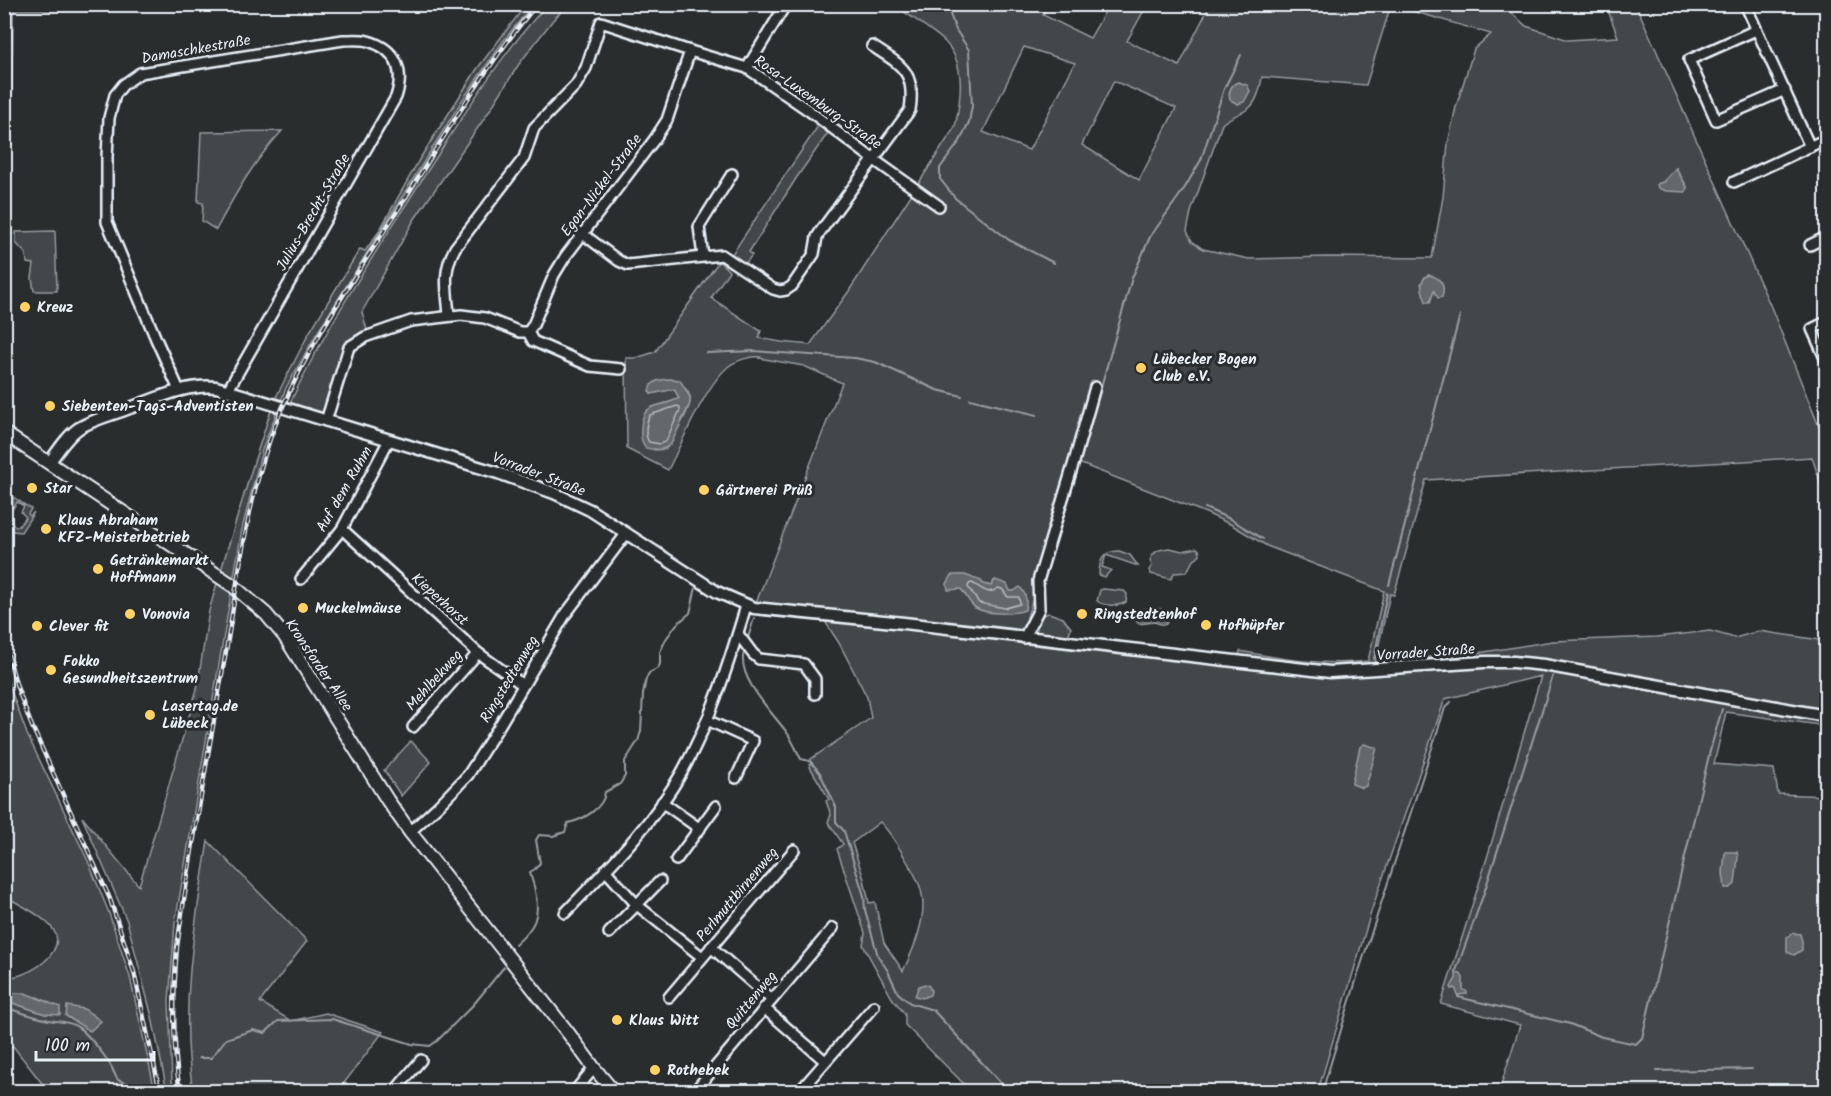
<svg xmlns="http://www.w3.org/2000/svg" width="1831" height="1096" font-family="Kalam,sans-serif">
<style>
.green{fill:#424648;stroke:#959ca0;stroke-width:1.5;fill-rule:evenodd}
.water{fill:#63686b;stroke:#989fa3;stroke-width:1.5}
.lines{fill:none;stroke-linecap:round;stroke-linejoin:round}
.shore{stroke:#b3bac0;stroke-width:1.5}
.stream{stroke:#989fa3;stroke-width:2}
.minor-casing{stroke:#e8f1f8;stroke-width:14}
.tertiary-casing{stroke:#e8f1f8;stroke-width:15}
.secondary-casing{stroke:#e8f1f8;stroke-width:16}
.minor{stroke:#2a2d2e;stroke-width:9}
.tertiary{stroke:#2a2d2e;stroke-width:10}
.secondary{stroke:#2a2d2e;stroke-width:12}
.rail-casing{stroke:#e8f1f8;stroke-width:4.5}
.rail{stroke:#2a2d2e;stroke-width:2;stroke-dasharray:7;stroke-linecap:butt}
.poi-dot{fill:#ffd166;stroke:#2a2d2e;stroke-width:2}
.labels{text-anchor:middle;stroke-width:6;stroke-linejoin:round;paint-order:stroke}
.street-label{font-size:15px;fill:#e8f1f8;stroke:#2a2d2e}
.poi-label{font-size:15px;font-weight:bold;fill:#e8f1f8;stroke:#2a2d2e;text-anchor:start}
</style>
<rect width="100%" height="100%" fill="#2a2d2e"/>
<filter id="ink" filterUnits="userSpaceOnUse"><feTurbulence type="fractalNoise" baseFrequency=".0167" numOctaves="2"/><feDisplacementMap in="SourceGraphic" scale="12" xChannelSelector="R" yChannelSelector="G"/><feConvolveMatrix kernelMatrix="1 2 1 2 8 2 1 2 1" color-interpolation-filters="sRGB"/></filter>
<g filter="url(#ink)">
<g class="green">
<path d="M 5,5 L 123,5 L 120,9 L 13,10 L 7,420 C 8,429 10,439 10,448 C 10,467 1,515 16,527 L 19,526 L 26,517 L 21,512 L 24,506 L 17,502 L 13,508 L 13,497 L 31,509 L 28,514 L 30,516 L 34,512 L 21,532 L 5,530 Z"/>
<path d="M 547,5 L 568,5 L 553,20 L 519,64 L 488,113 L 414,220 L 362,312 L 367,330 L 347,345 L 325,411 L 321,413 L 289,405 C 326,326 376,252 423,178 C 461,119 499,56 547,5 Z"/>
<path d="M 894,5 L 1048,5 L 1043,15 L 1090,38 L 1109,5 L 1147,5 L 1127,41 L 1179,66 L 1210,5 L 1391,5 L 1366,85 L 1262,77 C 1261,86 1257,103 1248,109 C 1239,115 1230,116 1222,124 L 1191,212 L 1187,231 L 1192,241 L 1203,249 L 1249,259 L 1326,257 L 1432,258 L 1443,197 L 1448,143 L 1456,107 L 1474,49 L 1491,34 L 1392,5 L 1503,5 L 1526,26 L 1568,40 L 1618,37 L 1606,5 L 1636,5 L 1771,307 L 1826,444 L 1826,500 L 1812,457 L 1426,480 L 1394,595 L 1390,594 L 1374,667 L 1379,667 L 1380,660 L 1465,655 L 1553,641 L 1657,637 L 1710,631 L 1735,638 L 1759,631 L 1826,641 L 1826,726 L 1726,712 L 1714,764 L 1774,769 L 1778,794 L 1826,796 L 1826,1091 L 1499,1091 L 1520,1025 L 1441,1004 L 1484,868 L 1541,676 L 1445,699 L 1372,909 L 1318,1091 L 971,1091 L 905,1025 L 905,1014 L 892,998 L 863,945 L 865,933 L 837,849 L 843,844 L 828,822 L 831,815 L 826,801 L 829,799 L 810,767 L 811,759 L 871,718 L 867,697 L 839,643 L 826,623 L 825,618 L 754,608 L 842,383 L 804,366 L 759,358 L 760,357 C 751,356 737,360 729,366 C 706,384 682,443 668,470 L 627,449 L 626,358 L 636,358 L 655,352 L 719,261 L 729,271 L 711,298 L 761,331 L 759,338 L 781,342 L 810,345 L 849,291 L 955,127 C 961,99 967,62 943,40 C 928,27 910,16 894,5 ZM 1024,47 L 1075,63 L 1029,150 L 983,132 ZM 1114,81 L 1176,108 L 1139,180 L 1082,145 ZM 1676,168 L 1687,187 L 1658,184 L 1663,182 ZM 1425,277 L 1441,297 L 1434,290 L 1430,301 L 1421,284 ZM 675,379 C 681,384 688,389 690,397 C 693,408 672,438 666,449 L 654,450 L 652,407 L 677,400 L 679,397 L 674,389 L 651,394 L 657,381 ZM 1071,460 L 1206,513 L 1232,525 L 1267,546 L 1384,591 L 1368,661 C 1326,666 1281,659 1240,651 L 1238,658 L 1025,633 L 1031,619 L 1027,617 L 1032,601 L 1036,601 ZM 959,575 L 981,581 L 983,584 L 991,586 L 994,581 L 1010,591 L 1014,591 L 975,608 L 961,589 L 955,589 ZM 880,822 C 890,832 897,844 904,856 C 910,867 918,878 921,890 C 928,914 914,949 903,971 L 884,943 L 875,902 L 869,903 L 864,879 L 852,843 Z"/>
<path d="M 525,6 L 531,7 L 504,40 L 461,102 L 317,333 L 286,388 L 262,450 L 242,529 L 175,923 L 169,1001 L 172,1081 L 174,1091 L 167,1091 L 152,1017 L 127,921 L 82,817 L 139,886 L 197,689 L 209,611 L 217,583 L 254,462 L 274,401 L 309,333 L 360,249 L 365,251 L 378,233 L 419,160 L 477,69 Z"/>
<path d="M 818,126 L 828,133 L 797,177 L 749,252 L 752,255 L 745,264 L 732,254 Z"/>
<path d="M 282,131 C 254,161 235,194 216,230 L 202,221 L 203,203 L 198,202 L 201,132 Z"/>
<path d="M 55,231 L 57,291 L 34,291 L 32,278 L 34,264 L 27,263 L 26,254 L 16,243 L 16,232 Z"/>
<path d="M 1170,548 L 1182,551 L 1197,548 L 1199,550 L 1200,554 L 1191,564 L 1187,572 L 1174,573 L 1171,579 L 1151,574 L 1149,570 L 1152,566 L 1150,561 C 1153,550 1161,549 1170,548 Z"/>
<path d="M 1119,551 L 1130,555 L 1138,566 L 1106,555 L 1102,567 L 1111,570 L 1105,577 L 1099,575 C 1099,560 1103,551 1119,551 Z"/>
<path d="M 1103,589 L 1124,591 L 1127,594 L 1126,602 C 1118,607 1104,606 1097,601 L 1100,590 Z"/>
<path d="M 1049,613 L 1063,618 L 1071,628 L 1068,636 L 1032,632 C 1036,623 1038,615 1049,613 Z"/>
<path d="M 5,674 L 27,734 L 88,861 L 109,913 L 130,977 L 155,1091 L 48,1091 L 13,1046 L 6,1052 L 5,1051 L 5,977 C 23,980 62,957 56,935 C 51,919 18,904 5,896 ZM 37,997 L 48,1002 L 60,1014 L 45,1014 L 10,1002 ZM 92,1014 L 100,1022 L 90,1030 L 66,1016 Z"/>
<path d="M 411,741 L 431,762 L 401,796 L 384,770 Z"/>
<path d="M 208,841 L 307,941 L 260,1002 L 291,1021 L 326,1013 L 383,1032 L 338,1091 L 193,1091 C 179,1009 195,923 208,841 Z"/>
</g>
<g class="water">
<path d="M 1238,82 L 1247,85 L 1250,91 L 1244,102 L 1238,104 L 1230,100 C 1228,93 1230,85 1238,82 Z"/>
<path d="M 1676,168 L 1687,187 L 1686,192 L 1666,191 L 1658,188 L 1657,184 L 1663,182 Z"/>
<path d="M 1428,275 C 1441,277 1446,286 1442,297 L 1438,298 L 1434,291 L 1430,302 L 1426,302 C 1423,292 1417,282 1428,275 Z"/>
<path d="M 667,379 L 680,380 L 690,397 L 690,403 L 671,444 C 663,451 656,450 646,448 C 641,442 640,437 641,429 C 642,400 660,409 679,398 L 674,389 L 651,394 L 649,391 L 651,385 L 657,381 Z"/>
<path d="M 952,575 L 965,575 L 981,581 L 983,584 L 991,586 L 995,580 L 1007,584 L 1010,591 L 1014,591 L 1020,587 C 1027,595 1027,601 1025,610 C 1014,614 987,615 976,608 C 970,605 966,594 961,589 L 948,590 L 947,584 Z"/>
<path d="M 1143,609 L 1161,609 L 1163,610 L 1163,617 L 1167,622 L 1166,624 L 1164,625 L 1154,622 L 1139,624 L 1137,622 L 1138,614 Z"/>
<path d="M 1364,744 L 1377,748 L 1366,786 L 1362,788 L 1352,784 L 1352,782 L 1360,747 Z"/>
<path d="M 1725,852 L 1737,852 L 1738,857 L 1735,884 L 1730,888 L 1725,888 L 1723,873 Z"/>
<path d="M 1793,933 L 1800,934 L 1802,941 L 1802,950 L 1794,955 L 1787,952 L 1787,937 Z"/>
<path d="M 1456,973 L 1461,974 L 1463,978 L 1463,989 L 1467,992 L 1467,994 L 1458,995 L 1455,988 L 1452,989 L 1451,987 L 1456,978 Z"/>
<path d="M 925,984 L 929,986 L 931,991 L 930,995 L 922,998 L 915,996 L 919,986 Z"/>
<path d="M 11,993 L 25,993 L 60,1007 L 60,1015 L 45,1014 L 10,1002 L 8,999 Z"/>
<path d="M 67,1006 L 84,1009 L 101,1021 L 90,1031 L 66,1016 Z"/>
</g>
<g class="lines">
<g class="shore">
<path d="M 677,406 L 680,407 L 680,410 L 666,441 L 660,444 L 649,442 C 644,435 646,422 650,415 Z"/>
<path d="M 972,583 C 981,587 987,597 998,588 L 1002,589 L 1008,597 L 1019,597 L 1020,604 L 1005,608 L 979,603 L 968,587 L 969,584 Z"/>
</g>
<g class="stream">
<path d="M 946,4 L 956,30 L 969,50 L 972,106 L 969,122 L 960,141 L 940,168 L 940,179 L 955,198 L 1009,240 L 1054,263"/>
<path d="M 707,353 L 753,351 L 855,358 L 875,362 L 937,390 L 962,396"/>
<path d="M 970,399 L 1037,415"/>
<path d="M 1083,450 L 1132,278 L 1150,237 L 1184,189 L 1201,160 L 1224,89 L 1241,55"/>
<path d="M 1205,508 L 1230,519 L 1263,539"/>
<path d="M 1389,585 L 1460,315"/>
<path d="M 748,638 L 754,618"/>
<path d="M 744,652 C 736,678 774,714 788,734 C 793,742 797,751 801,759 L 810,761 L 820,773 L 836,807 L 836,822 L 844,831 L 864,896 L 865,910 L 878,956 L 888,971 L 898,993 L 910,1003 L 933,1010 L 1009,1092"/>
<path d="M 1374,659 L 1387,593"/>
<path d="M 515,945 C 534,928 541,917 535,891 C 534,884 531,879 530,872 L 535,869 L 540,863 L 536,840 L 539,835 L 553,836 L 565,832 L 568,823 C 583,820 604,808 605,792 L 620,784 L 625,776 L 625,761 L 638,741 L 641,731 L 643,694 L 646,679 L 649,673 L 658,668 L 660,664 L 660,652 L 666,639 L 676,625 L 690,613 L 696,587"/>
<path d="M 1456,973 L 1456,971 L 1485,890 L 1553,676"/>
<path d="M 1458,995 L 1458,997 L 1570,1024 L 1602,1037 L 1636,1044 L 1642,1038 L 1710,751 L 1722,709"/>
<path d="M 4,1007 C 19,1012 34,1017 49,1020 C 59,1022 68,1021 76,1026 C 86,1031 107,1058 112,1068 C 114,1072 115,1076 118,1080 L 128,1084"/>
<path d="M 199,1058 L 211,1058 L 226,1039 L 253,1030 L 265,1033 L 278,1021 L 332,1019 L 412,1044 L 430,1046 L 437,1041 L 474,1004 L 504,967"/>
<path d="M 1657,1071 L 1752,1069"/>
<path d="M 1322,1092 L 1359,971 L 1445,708 L 1451,702"/>
</g>
<defs>
<g id="minor">
<path d="M 1745,4 L 1810,147"/>
<path d="M 1756,30 L 1689,60 L 1716,120 L 1785,90"/>
<path d="M 747,68 L 786,4"/>
<path d="M 1734,182 L 1826,139"/>
<path d="M 583,234 L 619,261 L 628,265 L 722,255 L 773,289 L 780,291 L 786,290 L 792,286 L 814,254 L 817,237 L 820,232 L 910,110 C 916,71 901,65 872,46"/>
<path d="M 1810,245 L 1826,237"/>
<path d="M 703,256 L 699,227 L 732,174"/>
<path d="M 449,315 C 447,289 442,272 455,248 L 524,158 L 534,128 L 576,85 L 586,68 L 601,22 L 690,51 L 747,68 L 808,110 L 873,159 L 939,206"/>
<path d="M 1826,322 L 1812,329 L 1826,360"/>
<path d="M 528,332 L 533,325 L 554,275 L 565,257 L 654,140 L 667,120 L 690,51"/>
<path d="M 528,332 L 533,341 L 590,366 L 621,369"/>
<path d="M 179,390 L 156,339 L 107,222 L 107,157 L 109,118 L 115,95 L 123,85 L 140,73 L 343,40 C 351,40 360,39 368,41 C 396,49 405,70 396,97 L 228,390"/>
<path d="M 326,421 L 349,347 L 365,337 L 411,321 L 461,315 L 485,318 L 520,332 L 528,332"/>
<path d="M 342,529 L 478,653 L 523,685"/>
<path d="M 301,579 L 342,529 L 389,440"/>
<path d="M 738,634 L 753,654 L 759,659 L 804,664 L 815,679 L 815,694"/>
<path d="M 1024,638 L 1039,609 L 1038,581 L 1074,462 L 1095,387"/>
<path d="M 707,720 L 753,741 L 736,778"/>
<path d="M 413,727 L 478,653"/>
<path d="M 662,802 L 700,829"/>
<path d="M 410,832 L 439,805 L 468,775 L 501,723 L 565,615 L 626,534"/>
<path d="M 676,860 L 716,806"/>
<path d="M 605,870 L 637,905 L 702,957"/>
<path d="M 565,913 C 607,869 652,825 682,772 C 711,720 729,663 746,606"/>
<path d="M 609,933 L 660,881"/>
<path d="M 711,947 L 771,999"/>
<path d="M 669,997 L 794,850"/>
<path d="M 764,1008 L 825,1061"/>
<path d="M 394,1092 L 421,1060"/>
<path d="M 574,1092 L 594,1068"/>
<path d="M 694,1092 L 833,928"/>
<path d="M 799,1092 L 874,1006"/>
</g>
<path id="tertiary" d="M 49,463 C 58,451 67,436 79,428 C 94,419 111,415 127,409 C 156,399 185,384 216,387 L 498,473 L 554,493 L 590,510 L 717,592 L 754,608 L 904,623 L 1330,672 L 1484,662 L 1514,662 L 1544,665 L 1826,716"/>
<path id="secondary" d="M 4,433 L 232,585 L 266,614 L 285,637 L 388,801 L 410,832 L 569,1034 L 594,1068 L 614,1092"/>
</defs>
<use href="#minor" class="minor-casing"/>
<use href="#tertiary" class="tertiary-casing"/>
<use href="#secondary" class="secondary-casing"/>
<use href="#minor" class="minor"/>
<use href="#tertiary" class="tertiary"/>
<use href="#secondary" class="secondary"/>
<defs>
<g id="rail">
<path d="M 4,641 L 17,687 L 31,724 L 110,899 L 134,972 L 160,1092"/>
<path d="M 180,1092 C 172,1043 173,995 177,947 C 191,848 209,750 226,651 C 238,580 246,508 270,439 C 300,355 353,280 401,205 C 444,137 485,66 537,4"/>
</g>
</defs>
<use href="#rail" class="rail-casing"/>
<use href="#rail" class="rail"/>
</g>
</g>
<g class="poi-dot">
<circle cx="25" cy="307" r="6"/>
<circle cx="1141" cy="368" r="6"/>
<circle cx="50" cy="406" r="6"/>
<circle cx="32" cy="488" r="6"/>
<circle cx="704" cy="490" r="6"/>
<circle cx="46" cy="529" r="6"/>
<circle cx="98" cy="569" r="6"/>
<circle cx="303" cy="608" r="6"/>
<circle cx="130" cy="614" r="6"/>
<circle cx="1082" cy="614" r="6"/>
<circle cx="1206" cy="625" r="6"/>
<circle cx="37" cy="626" r="6"/>
<circle cx="51" cy="670" r="6"/>
<circle cx="150" cy="715" r="6"/>
<circle cx="617" cy="1020" r="6"/>
<circle cx="655" cy="1070" r="6"/>
</g>
<g class="labels">
<g class="street-label">
<text transform="translate(196 49) rotate(-10)" y="5">Damaschkestraße</text>
<text transform="translate(818 102) rotate(35)" y="5">Rosa-Luxemburg-Straße</text>
<text transform="translate(601 185) rotate(-53)" y="5">Egon-Nickel-Straße</text>
<text transform="translate(313 212) rotate(-60)" y="5">Julius-Brecht-Straße</text>
<text transform="translate(539 474) rotate(21)" y="5">Vorrader Straße</text>
<text transform="translate(344 489) rotate(-60)" y="5">Auf dem Ruhm</text>
<text transform="translate(440 599) rotate(42)" y="5">Kieperhorst</text>
<text transform="translate(1426 652) rotate(-4)" y="5">Vorrader Straße</text>
<text transform="translate(319 665) rotate(56)" y="5">Kronsforder Allee</text>
<text transform="translate(509 679) rotate(-59)" y="5">Ringstedtenweg</text>
<text transform="translate(434 680) rotate(-48)" y="5">Mehlbekweg</text>
<text transform="translate(737 894) rotate(-50)" y="5">Perlmuttbirnenweg</text>
<text transform="translate(751 1000) rotate(-50)" y="5">Quittenweg</text>
</g>
<g class="poi-label">
<text x="37" y="312">Kreuz</text>
<text x="1153" y="364">Lübecker Bogen<tspan x="1153" dy="17">Club e.V.</tspan></text>
<text x="62" y="411">Siebenten-Tags-Adventisten</text>
<text x="44" y="493">Star</text>
<text x="716" y="495">Gärtnerei Prüß</text>
<text x="58" y="525">Klaus Abraham<tspan x="58" dy="17">KFZ-Meisterbetrieb</tspan></text>
<text x="110" y="565">Getränkemarkt<tspan x="110" dy="17">Hoffmann</tspan></text>
<text x="315" y="613">Muckelmäuse</text>
<text x="142" y="619">Vonovia</text>
<text x="1094" y="619">Ringstedtenhof</text>
<text x="1218" y="630">Hofhüpfer</text>
<text x="49" y="631">Clever fit</text>
<text x="63" y="666">Fokko<tspan x="63" dy="17">Gesundheitszentrum</tspan></text>
<text x="162" y="711">Lasertag.de<tspan x="162" dy="17">Lübeck</tspan></text>
<text x="629" y="1025">Klaus Witt</text>
<text x="667" y="1075">Rothebek</text>
</g>
</g>
<rect width="1831" height="1096" fill="none" stroke="#2a2d2e" stroke-width="24"/>
<rect x="12" y="12" width="1807" height="1072" fill="none" stroke="#e8f1f8" stroke-width="2" filter="url(#ink)"/>
<path d="M36 1051v9h118v-9" fill="none" stroke="#e8f1f8" stroke-width="3"/>
<text x="45" y="1051" font-size="18" fill="#e8f1f8" stroke="#2a2d2e" stroke-width="4.5" paint-order="stroke">100 m</text>
</svg>
